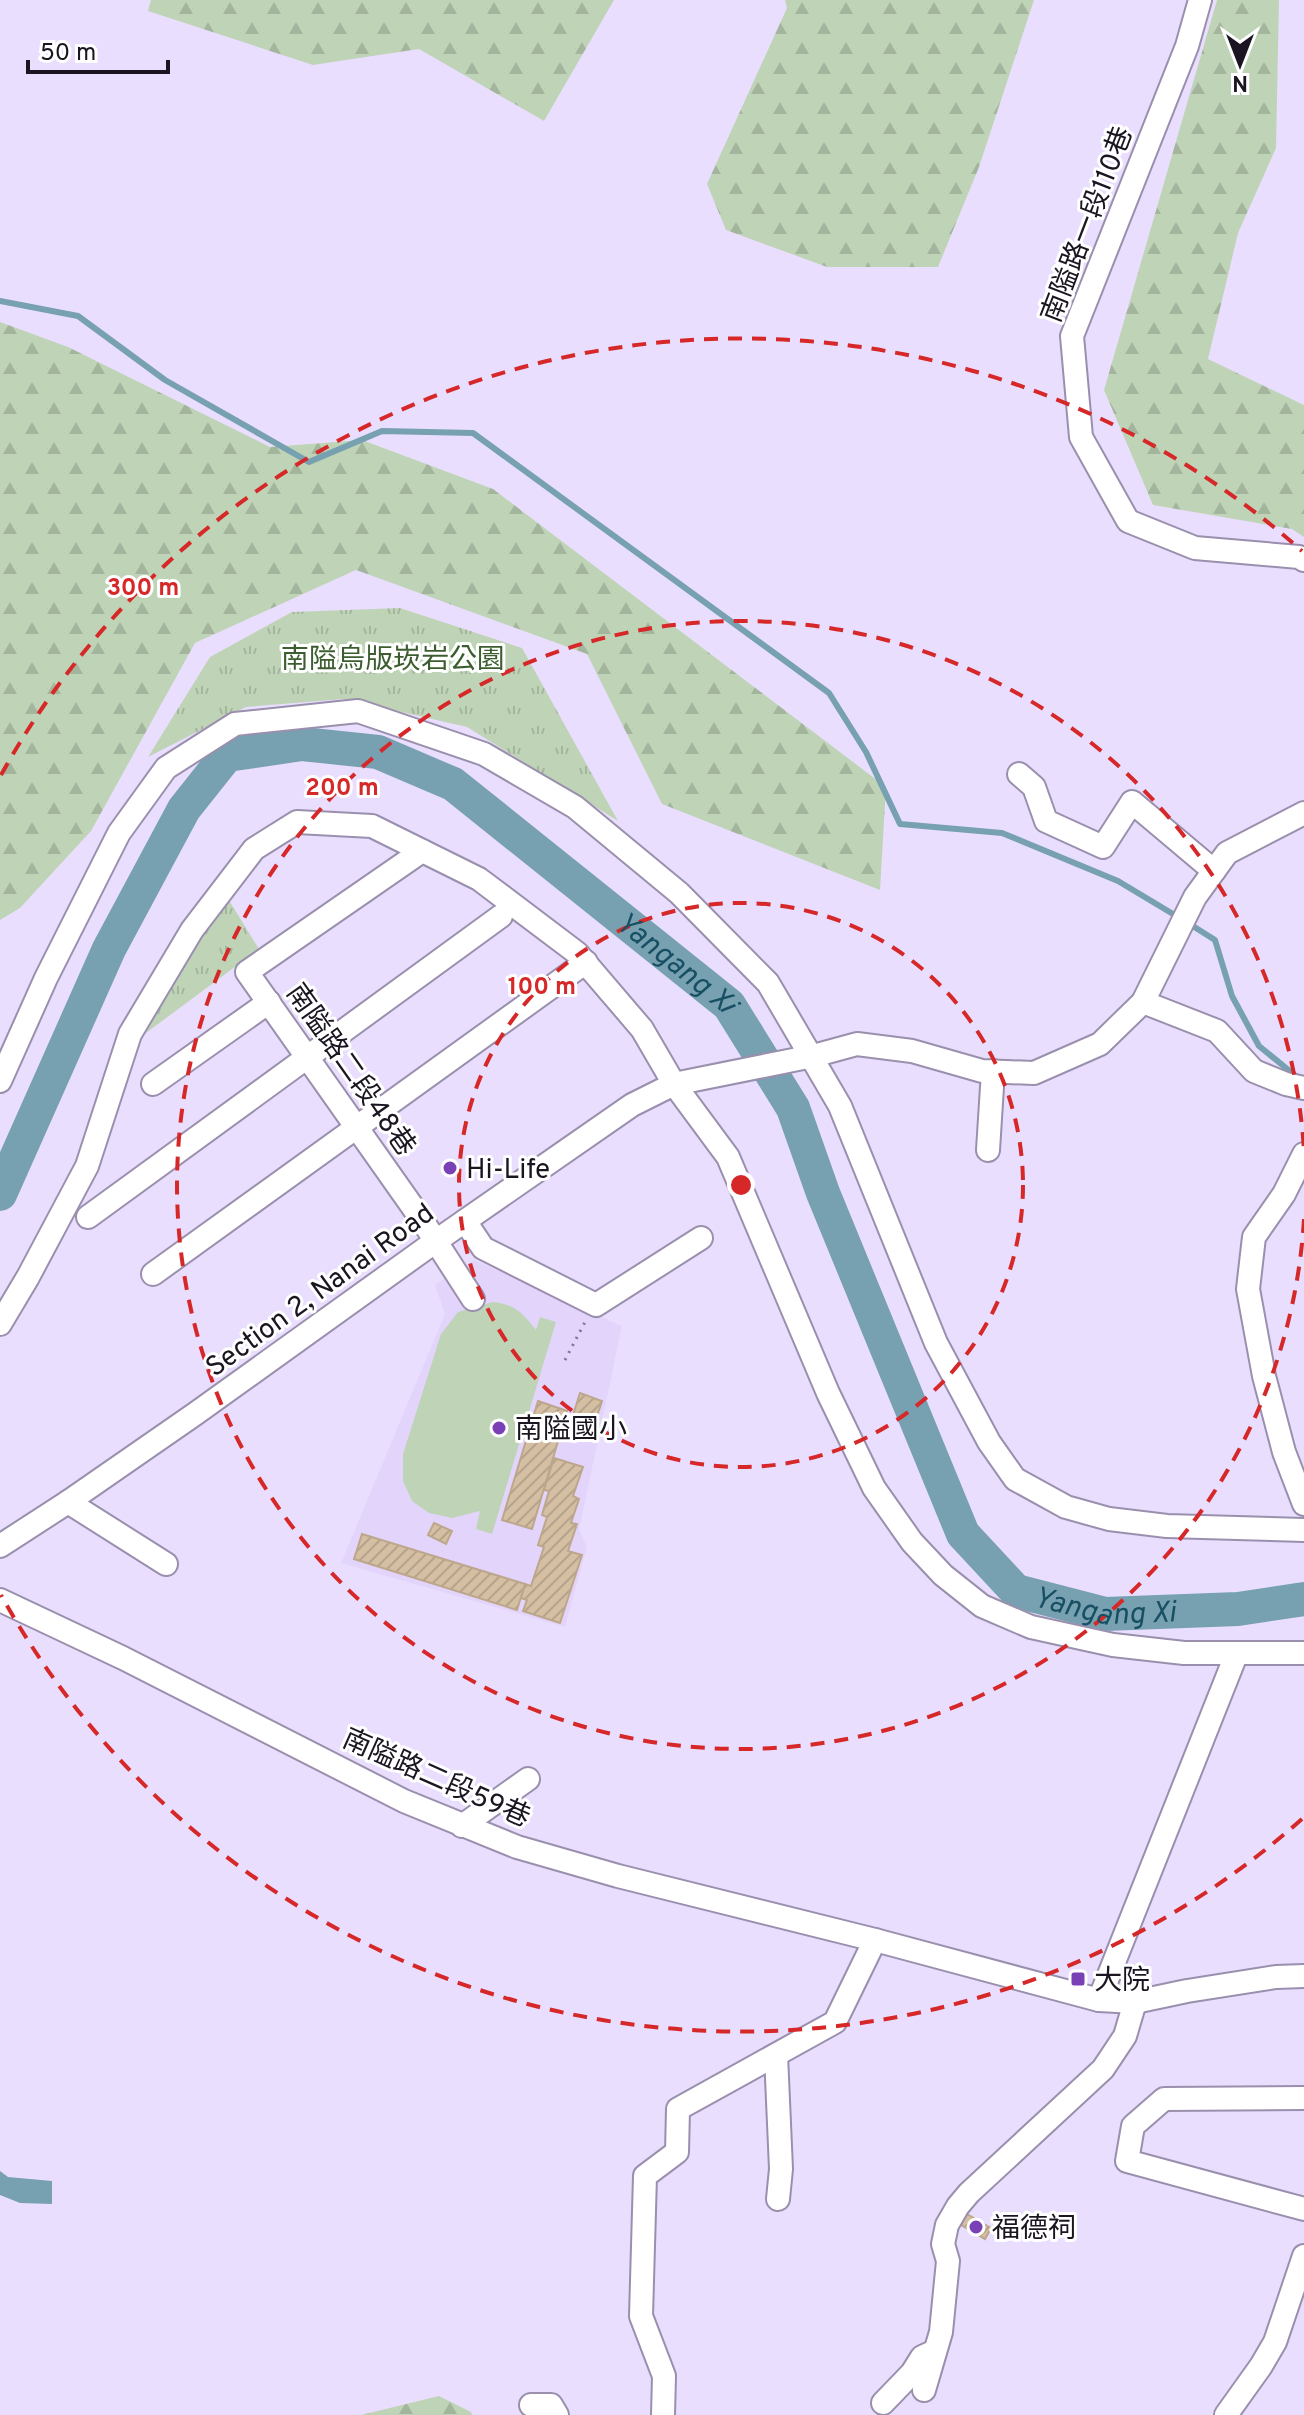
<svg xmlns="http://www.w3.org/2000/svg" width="1304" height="2415" font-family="Overpass,'Noto Sans TC',sans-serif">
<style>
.built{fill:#e3d4fc}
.grass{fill:#bfd4b7}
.forest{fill:url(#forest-firs)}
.park{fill:url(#park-tufts)}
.water{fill:#77a0b1}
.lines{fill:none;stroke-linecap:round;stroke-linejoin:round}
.stream{stroke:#77a0b1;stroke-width:6}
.river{stroke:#77a0b1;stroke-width:34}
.building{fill:url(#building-hatch);stroke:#bda78c;stroke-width:2}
.minor-casing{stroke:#9a8fad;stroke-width:26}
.path{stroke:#7f778d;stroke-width:3;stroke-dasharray:2 6;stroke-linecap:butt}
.minor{stroke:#fff;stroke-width:22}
.ring{fill:none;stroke:#d62828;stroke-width:4;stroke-dasharray:14 10}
.poi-dot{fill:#7a40b6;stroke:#fff;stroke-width:3}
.labels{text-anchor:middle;stroke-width:6;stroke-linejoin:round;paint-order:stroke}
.street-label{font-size:28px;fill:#1a1521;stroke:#fff}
.park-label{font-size:28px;fill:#3c5d2f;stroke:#fff}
.poi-label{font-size:28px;fill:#1a1521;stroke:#fff;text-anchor:start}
.water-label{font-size:30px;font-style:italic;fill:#174f63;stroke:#fff}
.centre{fill:#d62828;stroke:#fff;stroke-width:4}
.ring-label{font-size:24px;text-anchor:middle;font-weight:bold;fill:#d62828;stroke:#fff;stroke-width:6;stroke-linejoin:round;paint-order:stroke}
</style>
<defs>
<pattern id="forest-firs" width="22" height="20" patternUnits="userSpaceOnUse" patternTransform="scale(2)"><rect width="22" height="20" fill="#bfd4b7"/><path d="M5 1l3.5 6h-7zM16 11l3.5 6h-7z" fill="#a4b59d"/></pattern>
<pattern id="park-tufts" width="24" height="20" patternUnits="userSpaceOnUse" patternTransform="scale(2)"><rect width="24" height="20" fill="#bfd4b7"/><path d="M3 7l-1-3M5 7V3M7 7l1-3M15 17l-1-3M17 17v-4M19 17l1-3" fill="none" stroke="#a4b59d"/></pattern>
<pattern id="building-hatch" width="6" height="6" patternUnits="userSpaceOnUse" patternTransform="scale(2)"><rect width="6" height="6" fill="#d5bfa3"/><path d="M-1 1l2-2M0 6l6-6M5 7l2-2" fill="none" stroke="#b6a38c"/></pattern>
</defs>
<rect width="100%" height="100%" fill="#eadeff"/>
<path class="built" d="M 474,1260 L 622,1326 L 579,1530 L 587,1547 L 565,1627 L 341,1563 L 445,1314 L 435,1285 Z"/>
<path class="grass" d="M 493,1302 C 514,1304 523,1313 536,1330 L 540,1317 L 556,1322 L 492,1534 L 476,1529 L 480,1511 L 452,1518 L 429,1513 L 412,1501 L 403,1481 L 403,1454 L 441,1334 L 458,1312 Z"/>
<g class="forest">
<path d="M 151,0 L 614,0 L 544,121 L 419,49 L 313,65 L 148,11 Z"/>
<path d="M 785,0 L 1034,0 L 979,167 L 938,267 L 827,267 L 726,230 L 707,184 L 787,8 Z"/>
<path d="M 1217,0 L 1279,0 L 1276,148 L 1238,233 L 1208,359 L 1304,405 L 1304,537 L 1292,529 L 1153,505 L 1104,390 Z"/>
<path d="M 0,322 L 68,347 L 270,447 L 362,440 L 493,489 L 886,787 L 880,890 L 662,804 L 587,654 L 356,570 L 195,643 L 91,831 L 20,908 L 0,920 Z"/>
<path d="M 439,2396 L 471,2412 L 472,2415 L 361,2415 Z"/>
</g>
<g class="park">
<path d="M 400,608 L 522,648 L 618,821 L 467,727 L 344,699 L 246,707 L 148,757 L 210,657 L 292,612 Z"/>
<path d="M 227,897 L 259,949 L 146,1033 L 185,960 Z"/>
</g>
<path class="water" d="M 0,2171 L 8,2177 L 52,2181 L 52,2204 L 20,2203 L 0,2195 Z"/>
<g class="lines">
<g class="stream">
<path d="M 0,301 L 78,316 L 165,380 L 309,462 L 382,431 L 473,433 L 829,693 L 866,752 L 900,824 L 1002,833 L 1118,881 L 1178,917"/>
<path d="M 1188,923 L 1215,940 L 1232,996 L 1259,1046 L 1297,1077"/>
</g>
<path class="river" id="s1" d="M 0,1194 L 109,949 L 184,809 L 227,755 L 302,744 L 378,752 L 453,784 L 729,1005 L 793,1108 L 823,1193 L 963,1534 L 1016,1591 L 1105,1614 L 1238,1609 L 1304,1599"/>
</g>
<g class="building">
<path d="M 580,1393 L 602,1401 L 594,1425 L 572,1418 Z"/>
<path d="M 538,1401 L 567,1411 L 532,1529 L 502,1520 Z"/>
<path d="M 554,1458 L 583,1467 L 573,1496 L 579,1499 L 571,1523 L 577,1524 L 568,1551 L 582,1555 L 560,1623 L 523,1611 L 527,1600 L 521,1598 L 525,1584 L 531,1586 L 544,1547 L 538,1545 L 547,1517 L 542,1515 L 549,1491 L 544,1490 Z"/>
<path d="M 434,1523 L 452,1531 L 446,1544 L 428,1535 Z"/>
<path d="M 362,1534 L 525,1584 L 517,1610 L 354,1559 Z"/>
<path d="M 967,2214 L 991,2228 L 985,2239 L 961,2225 Z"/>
</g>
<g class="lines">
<defs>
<g id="minor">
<path d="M 1200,0 L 1187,46 L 1072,336 L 1081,437 L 1128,521 L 1195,548 L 1299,557 L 1304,560"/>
<path d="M 1019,774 L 1034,787 L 1046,821 L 1103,847 L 1132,802 L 1214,871"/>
<path d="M 422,851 L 247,972 L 424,1223 L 473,1299"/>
<path d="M 1143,1002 L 1217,1031 L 1254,1071 L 1286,1084 L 1304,1088"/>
<path d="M 0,1081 L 46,978 L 119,833 L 166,768 L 235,724 L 358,711 L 484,754 L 575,807 L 679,893 L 768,983 L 840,1106 L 936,1343 L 989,1442 L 1015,1479 L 1066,1507 L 1109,1519 L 1167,1526 L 1304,1530"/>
<path d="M 153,1084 L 269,1002"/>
<path d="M 988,1150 L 993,1071"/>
<path d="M 1304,1154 L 1284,1194 L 1254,1237 L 1248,1289 L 1264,1376 L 1284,1452 L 1304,1504"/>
<path d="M 88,1217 L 501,916"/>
<path d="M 465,1221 L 483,1248 L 596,1305 L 701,1238"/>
<path d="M 153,1274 L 586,962"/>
<path d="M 0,1324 L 28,1277 L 87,1166 L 130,1034 L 192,930 L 254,849 L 297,822 L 372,826 L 479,879 L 577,953 L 642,1029 L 674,1084 L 728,1157 L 828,1393 L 874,1488 L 912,1542 L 943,1575 L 982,1606 L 1031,1627 L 1113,1645 L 1184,1653 L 1304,1653"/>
<path d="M 68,1502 L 166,1564"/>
<path d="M 0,1546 L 68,1502 L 195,1414 L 436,1241 L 632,1105 L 674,1084 L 813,1056 L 857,1044 L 912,1051 L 982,1071 L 1034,1073 L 1100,1044 L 1143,1002 L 1195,897 L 1227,853 L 1304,813"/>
<path d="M 0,1600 L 123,1658 L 404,1801 L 517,1847 L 618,1876 L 875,1940 L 1099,2000 L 1135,2002 L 1187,1991 L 1276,1977 L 1304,1976"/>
<path d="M 462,1826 L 528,1779"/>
<path d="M 1099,2000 L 1236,1655"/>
<path d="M 776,2055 L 781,2169 L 778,2199"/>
<path d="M 1304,2098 L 1164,2099 L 1133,2126 L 1127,2161 L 1304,2209"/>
<path d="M 924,2390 L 941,2332 L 948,2261 L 943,2244 L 947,2225 L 958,2206 L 969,2193 L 1103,2069 L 1125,2036 L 1135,2002"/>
<path d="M 883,2403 L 912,2373 L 922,2357 L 935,2351"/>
<path d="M 531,2405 L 551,2405 L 557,2415"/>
<path d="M 663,2415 L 664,2376 L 641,2316 L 645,2176 L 677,2152 L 678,2109 L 835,2022 L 875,1940"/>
<path d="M 1226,2415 L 1261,2366 L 1275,2342 L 1304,2256"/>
</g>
</defs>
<use href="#minor" class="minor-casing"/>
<path class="path" d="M 565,1360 L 585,1322"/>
<use href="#minor" class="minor"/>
</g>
<g class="ring">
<circle cx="741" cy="1185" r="282"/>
<path d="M1304 1219A564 564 0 1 1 1304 1151"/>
<path d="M1302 1819A846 846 0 0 1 1 1595M1 775A846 846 0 0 1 1302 551"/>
</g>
<g class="poi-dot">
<circle cx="450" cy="1168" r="8"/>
<circle cx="499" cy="1428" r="8"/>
<rect x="1070" y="1971" width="16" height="16" rx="4"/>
<circle cx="976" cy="2227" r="8"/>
</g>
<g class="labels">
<g class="street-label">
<text transform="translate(1086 224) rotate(-69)" y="10">南隘路一段110巷</text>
<text transform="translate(352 1069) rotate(55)" y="10">南隘路二段48巷</text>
<text transform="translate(319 1289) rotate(-36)" y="10">Section 2, Nanai Road</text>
<text transform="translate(437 1777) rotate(24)" y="10">南隘路二段59巷</text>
</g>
<g class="park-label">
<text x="393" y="668">南隘烏版崁岩公園</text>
</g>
<g class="poi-label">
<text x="466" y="1178">Hi-Life</text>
<text x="515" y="1438">南隘國小</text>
<text x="1094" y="1989">大院</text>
<text x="992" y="2237">福德祠</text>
</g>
<g class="water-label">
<text dy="10" stroke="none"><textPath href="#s1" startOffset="1016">Yangang Xi</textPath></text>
<text dy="10" stroke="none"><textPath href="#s1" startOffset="1832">Yangang Xi</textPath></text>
</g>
</g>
<circle cx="741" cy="1185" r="12" class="centre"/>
<g class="ring-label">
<text x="143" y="595">300 m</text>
<text x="342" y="795">200 m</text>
<text x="542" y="994">100 m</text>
</g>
<g transform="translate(1240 64) rotate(180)" stroke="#ffffff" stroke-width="6" paint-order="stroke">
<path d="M0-6L14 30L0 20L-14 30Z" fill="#1a1521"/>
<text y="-12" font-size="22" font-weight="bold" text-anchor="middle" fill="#1a1521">N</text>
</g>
<path d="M28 60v12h140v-12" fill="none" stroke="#1a1521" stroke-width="4"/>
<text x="40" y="60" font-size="24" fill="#1a1521" stroke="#ffffff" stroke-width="6" paint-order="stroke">50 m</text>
</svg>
